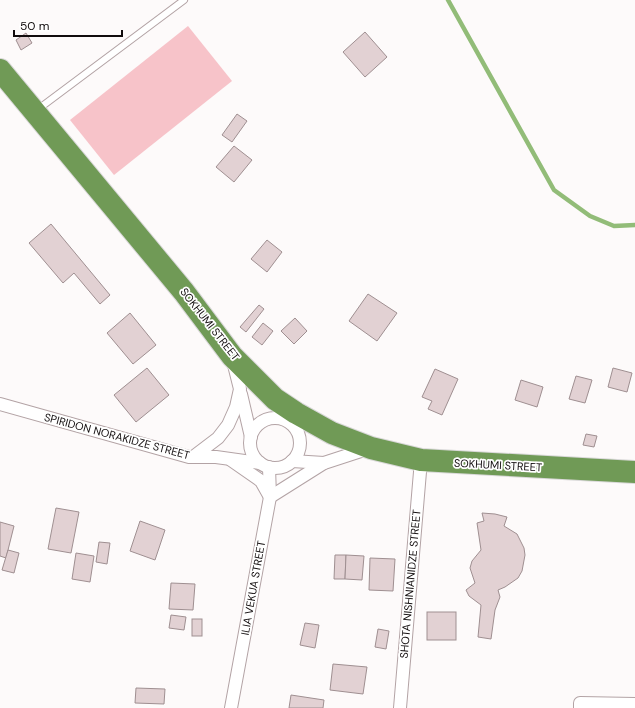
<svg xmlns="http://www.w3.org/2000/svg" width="635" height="708" font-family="'DM Sans',sans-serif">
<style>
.green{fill:#f7c3c9}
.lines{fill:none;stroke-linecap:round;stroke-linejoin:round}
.stream{stroke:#92bc78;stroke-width:4.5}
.building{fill:#e2d1d3;stroke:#9f8f91}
.lane-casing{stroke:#b3a3a5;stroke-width:8}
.street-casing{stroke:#b3a3a5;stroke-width:14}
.highway-casing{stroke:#d9d8d8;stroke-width:24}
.lane{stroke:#fff;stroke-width:6}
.street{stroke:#fff;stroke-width:12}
.highway{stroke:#709a56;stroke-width:22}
.labels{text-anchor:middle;stroke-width:3.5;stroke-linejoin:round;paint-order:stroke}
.street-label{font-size:11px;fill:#110c0d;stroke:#fff}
</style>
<rect width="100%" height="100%" fill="#fdfafa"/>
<path class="green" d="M 188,26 L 232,81 L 114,175 L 70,120 Z"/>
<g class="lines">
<path class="stream" d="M 448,0 L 554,190 L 590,216 L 614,226 L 635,225"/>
</g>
<g class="building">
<path d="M 365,32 L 387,57 L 365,77 L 343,52 Z"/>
<path d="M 26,33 L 32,43 L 21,50 L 16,40 Z"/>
<path d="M 237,114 L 247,121 L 232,142 L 222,135 Z"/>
<path d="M 234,146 L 252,160 L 234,182 L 216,167 Z"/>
<path d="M 51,224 L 110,295 L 100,304 L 74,273 L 63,283 L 29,243 Z"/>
<path d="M 267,240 L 282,252 L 267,272 L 251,259 Z"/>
<path d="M 368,294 L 397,313 L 377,341 L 349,321 Z"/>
<path d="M 259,305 L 264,309 L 246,332 L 240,327 Z"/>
<path d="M 130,313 L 156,345 L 133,364 L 107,333 Z"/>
<path d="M 295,318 L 307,331 L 294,344 L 281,331 Z"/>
<path d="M 263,323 L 273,331 L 262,345 L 252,337 Z"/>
<path d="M 147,368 L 169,395 L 136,422 L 114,395 Z"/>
<path d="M 613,368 L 632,373 L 627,392 L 608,387 Z"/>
<path d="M 435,369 L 458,379 L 442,415 L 428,409 L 432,401 L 422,397 Z"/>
<path d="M 576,376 L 592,380 L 585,403 L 569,399 Z"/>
<path d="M 521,380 L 543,387 L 537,407 L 515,400 Z"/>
<path d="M 586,434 L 597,436 L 594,447 L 583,445 Z"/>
<path d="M 56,508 L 79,512 L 71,553 L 48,549 Z"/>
<path d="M 482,513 L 495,514 L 507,517 L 504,526 L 517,534 L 524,548 L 525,555 L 522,571 L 518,578 L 505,587 L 498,590 L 500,597 L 495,610 L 491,639 L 478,637 L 481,605 L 469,596 L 466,590 L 475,583 L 470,568 L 472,561 L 481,550 L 477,523 L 484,521 Z"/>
<path d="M 140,521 L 165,530 L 155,560 L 130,551 Z"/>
<path d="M 0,522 L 14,526 L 6,558 L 0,556 Z"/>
<path d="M 99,542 L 110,543 L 107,564 L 96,562 Z"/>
<path d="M 8,550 L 19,553 L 14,573 L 2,570 Z"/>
<path d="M 76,553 L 94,556 L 90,582 L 72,579 Z"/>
<path d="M 335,555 L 346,555 L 345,579 L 334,579 Z"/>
<path d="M 346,555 L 364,556 L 362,580 L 345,579 Z"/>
<path d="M 370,558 L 395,559 L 393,591 L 369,590 Z"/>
<path d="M 171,583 L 195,584 L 193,610 L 169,609 Z"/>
<rect x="427" y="612" width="29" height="28"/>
<path d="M 171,615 L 186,617 L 184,630 L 169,628 Z"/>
<rect x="192" y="619" width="10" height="17"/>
<path d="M 305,623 L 319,625 L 315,648 L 300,645 Z"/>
<path d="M 378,629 L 389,631 L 386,649 L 375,647 Z"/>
<path d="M 333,664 L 367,667 L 363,694 L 330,690 Z"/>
<path d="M 136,688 L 165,689 L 164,704 L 135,703 Z"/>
<path d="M 291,695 L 324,700 L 323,708 L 289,708 Z"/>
</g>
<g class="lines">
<defs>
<path id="lane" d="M 37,110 L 184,0"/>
<g id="street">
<path d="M 241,394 L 251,437"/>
<path d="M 0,404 L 189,457 L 216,457 L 260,463"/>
<circle cx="275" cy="443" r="25"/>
<path d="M 193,457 L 218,438 L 228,425 L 236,407 L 240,389 L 233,361"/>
<path d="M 231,460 L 261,481 L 270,497 L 324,463 L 370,448"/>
<path d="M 292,461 L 324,463"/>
<path d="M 231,708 L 270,497 L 269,467"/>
<path d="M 400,708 L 421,460"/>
<path d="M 580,708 L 580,703 L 635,704"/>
</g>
<path id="highway" d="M 0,70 L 184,292 L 232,356 L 275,399 L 296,413 L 332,433 L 371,448 L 421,460 L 635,472"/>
</defs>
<use href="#lane" class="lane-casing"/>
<use href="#street" class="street-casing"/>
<use href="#highway" class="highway-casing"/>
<use href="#lane" class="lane"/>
<use href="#street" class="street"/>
<use href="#highway" class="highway"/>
</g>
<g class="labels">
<g class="street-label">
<text transform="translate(210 324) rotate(52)" y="4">SOKHUMI STREET</text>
<text transform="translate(117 436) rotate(15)" y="4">SPIRIDON NORAKIDZE STREET</text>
<text transform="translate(498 465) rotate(3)" y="4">SOKHUMI STREET</text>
<text transform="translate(410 584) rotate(-85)" y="4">SHOTA NISHNIANIDZE STREET</text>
<text transform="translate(253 588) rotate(-80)" y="4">ILIA VEKUA STREET</text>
</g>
</g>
<path d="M14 30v6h108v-6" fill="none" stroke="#110c0d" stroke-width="2"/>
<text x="20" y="30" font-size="12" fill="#110c0d" stroke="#ffffff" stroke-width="3" paint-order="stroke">50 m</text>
</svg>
